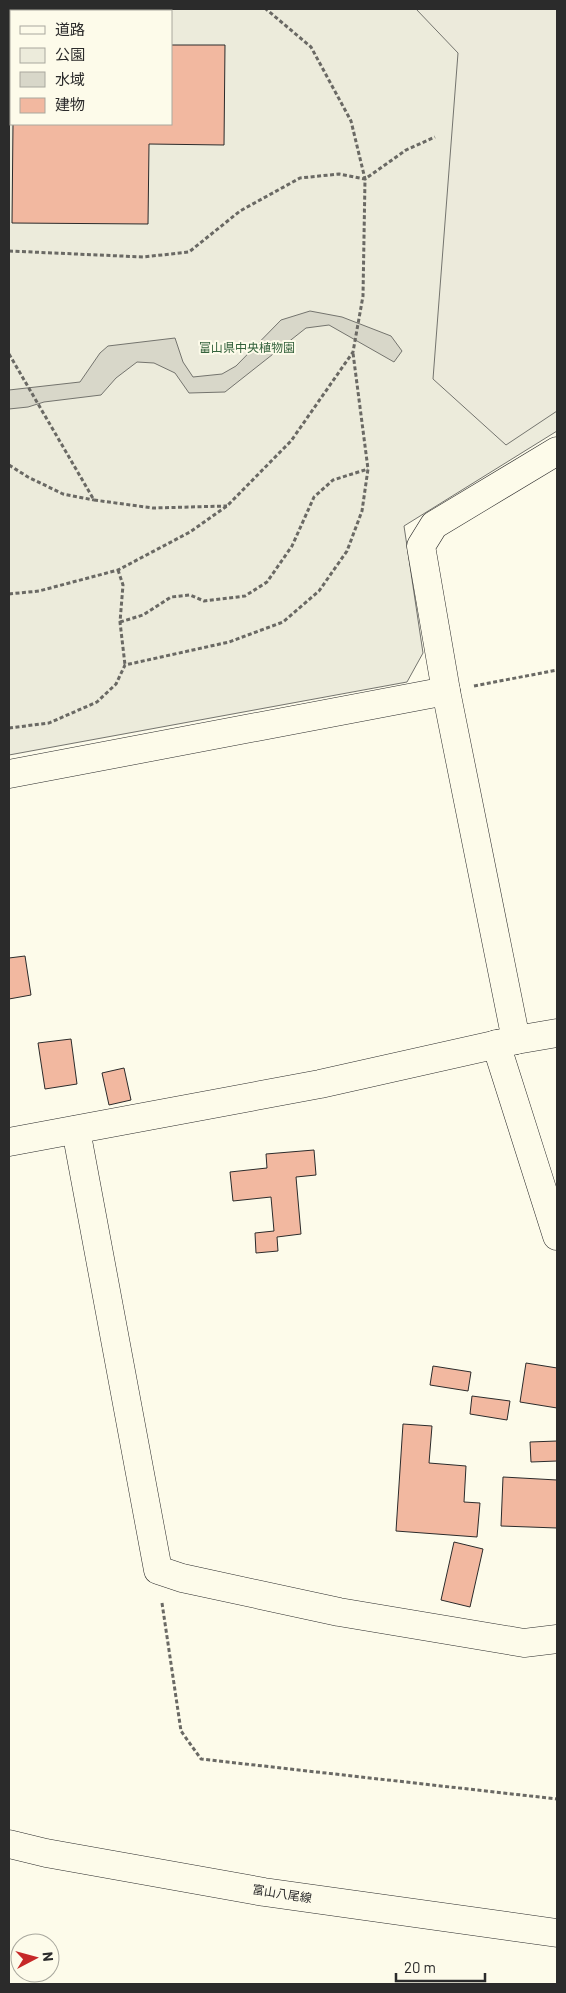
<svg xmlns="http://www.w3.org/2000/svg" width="566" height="1993" font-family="Barlow,'Noto Sans JP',sans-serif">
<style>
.green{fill:#ecebdb;stroke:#74746e;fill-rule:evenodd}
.parking{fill:#eceadb;stroke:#74746e}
.water{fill:#d8d7c9;stroke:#74746e}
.building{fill:#f2b8a0;stroke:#2b2b2b}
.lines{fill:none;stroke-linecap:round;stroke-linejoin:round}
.minor-casing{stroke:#2b2b2b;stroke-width:29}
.major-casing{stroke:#2b2b2b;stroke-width:29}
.path{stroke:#6a6964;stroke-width:3;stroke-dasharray:4 2.5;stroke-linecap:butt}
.minor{stroke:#fdfbea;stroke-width:28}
.major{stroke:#fdfbea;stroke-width:28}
.labels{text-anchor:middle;stroke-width:4;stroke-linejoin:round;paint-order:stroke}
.park-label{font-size:12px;fill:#34623c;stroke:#fdfbea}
.street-label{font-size:12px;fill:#2b2b2b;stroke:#fdfbea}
</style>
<rect width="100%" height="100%" fill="#fdfbea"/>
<path class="green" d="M 9,9 L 557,9 L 557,431 L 404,526 L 423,653 L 407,682 L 9,755 ZM 11,11 L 171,11 L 171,124 L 11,124 Z"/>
<path class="parking" d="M 416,9 L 557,9 L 557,411 L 506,445 L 433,379 L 458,53 Z"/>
<path class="water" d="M 310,311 L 342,317 L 391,336 L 402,351 L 394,362 L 329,325 L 306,328 L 225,392 L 189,393 L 175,373 L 154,363 L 137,362 L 116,378 L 101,395 L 44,402 L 28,407 L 9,409 L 9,390 L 80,382 L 100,353 L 108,346 L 175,338 L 183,362 L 193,377 L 222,374 L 236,366 L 281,320 Z"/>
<g class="building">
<path d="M 171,45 L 225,45 L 224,145 L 149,144 L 148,224 L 12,223 L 13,124 L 171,124 Z"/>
<path d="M 25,956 L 31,995 L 9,999 L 9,958 Z"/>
<path d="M 71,1039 L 77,1084 L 45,1089 L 38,1043 Z"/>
<path d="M 124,1068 L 131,1100 L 109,1105 L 102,1073 Z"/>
<path d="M 314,1150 L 316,1175 L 296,1177 L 301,1234 L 277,1237 L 278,1251 L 256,1253 L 255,1233 L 274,1231 L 271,1197 L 233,1201 L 230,1172 L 267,1168 L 266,1154 Z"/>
<path d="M 526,1363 L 557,1368 L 557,1408 L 520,1402 Z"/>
<path d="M 433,1366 L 471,1372 L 468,1391 L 430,1385 Z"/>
<path d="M 472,1396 L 510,1401 L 507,1420 L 470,1414 Z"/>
<path d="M 403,1424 L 432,1426 L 429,1463 L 466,1466 L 464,1502 L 480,1503 L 477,1537 L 396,1531 Z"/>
<path d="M 557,1441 L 557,1461 L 531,1462 L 530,1442 Z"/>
<path d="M 503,1477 L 557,1480 L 557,1528 L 501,1526 Z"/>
<path d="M 454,1542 L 483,1549 L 470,1607 L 441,1600 Z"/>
</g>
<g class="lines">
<defs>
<g id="minor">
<path d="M 9,774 L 446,691"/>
<path d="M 516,1040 L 446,691 L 421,546 L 434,525 L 557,451"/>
<path d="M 496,1044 L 557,1236"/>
<path d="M 76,1130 L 158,1570 L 182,1578 L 339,1612 L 524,1643 L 557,1639"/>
<path d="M 9,1142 L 320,1084 L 516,1040 L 557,1033"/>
</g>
<path id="major" d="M 9,1844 L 46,1853 L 264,1892 L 557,1933"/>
</defs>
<use href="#minor" class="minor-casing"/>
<use href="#major" class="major-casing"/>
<g class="path">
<path d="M 9,251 L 143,257 L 189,252 L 240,211 L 300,178 L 339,174 L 365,179 L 406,150 L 435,137"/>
<path d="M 9,354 L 94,500 L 153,508 L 227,506"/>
<path d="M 9,465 L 28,477 L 63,494 L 94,500"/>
<path d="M 118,570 L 123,585 L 120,622 L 125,665"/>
<path d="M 9,594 L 39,591 L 118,570 L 190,532 L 227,506 L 291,441 L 353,352 L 363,296 L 365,179 L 351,121 L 311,47 L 266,9"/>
<path d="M 120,622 L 143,615 L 171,597 L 190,595 L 204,601 L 245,596 L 267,582 L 292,546 L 314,497 L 333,480 L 368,469"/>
<path d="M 474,686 L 557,670"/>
<path d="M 9,728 L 49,723 L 97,702 L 116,684 L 125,665 L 229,642 L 283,622 L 319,591 L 347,551 L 362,511 L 368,469 L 353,353"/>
<path d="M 162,1603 L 181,1731 L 201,1759 L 557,1799"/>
</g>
<use href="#minor" class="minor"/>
<use href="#major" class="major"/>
</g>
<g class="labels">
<g class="park-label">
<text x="247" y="352">富山県中央植物園</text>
</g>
<g class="street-label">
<text transform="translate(282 1894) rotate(9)" y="4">富山八尾線</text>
</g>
</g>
<rect width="566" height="1993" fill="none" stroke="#2b2b2b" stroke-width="20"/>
<rect x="10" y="10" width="162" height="115" fill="#fdfbea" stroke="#a9a89e"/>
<rect x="20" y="26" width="25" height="8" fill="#fdfbea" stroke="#a9a89e"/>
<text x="55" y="35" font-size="15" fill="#2b2b2b">道路</text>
<rect x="20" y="48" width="25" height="15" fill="#ecebdb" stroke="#a9a89e"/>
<text x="55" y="60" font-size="15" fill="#2b2b2b">公園</text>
<rect x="20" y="72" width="25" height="15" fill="#d8d7c9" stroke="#a9a89e"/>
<text x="55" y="85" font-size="15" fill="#2b2b2b">水域</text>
<rect x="20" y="98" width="25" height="15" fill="#f2b8a0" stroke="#a9a89e"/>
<text x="55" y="110" font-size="15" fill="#2b2b2b">建物</text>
<g transform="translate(35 1958) rotate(84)"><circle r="24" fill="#fdfbea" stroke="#a9a89e"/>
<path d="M0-4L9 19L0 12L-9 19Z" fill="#c62828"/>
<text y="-8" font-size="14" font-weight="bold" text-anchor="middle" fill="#2b2b2b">N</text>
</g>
<path d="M396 1973v8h89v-8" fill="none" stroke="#2b2b2b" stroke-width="2.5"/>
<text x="404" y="1973" font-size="15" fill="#2b2b2b" stroke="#fdfbea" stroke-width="4" paint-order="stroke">20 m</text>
</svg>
